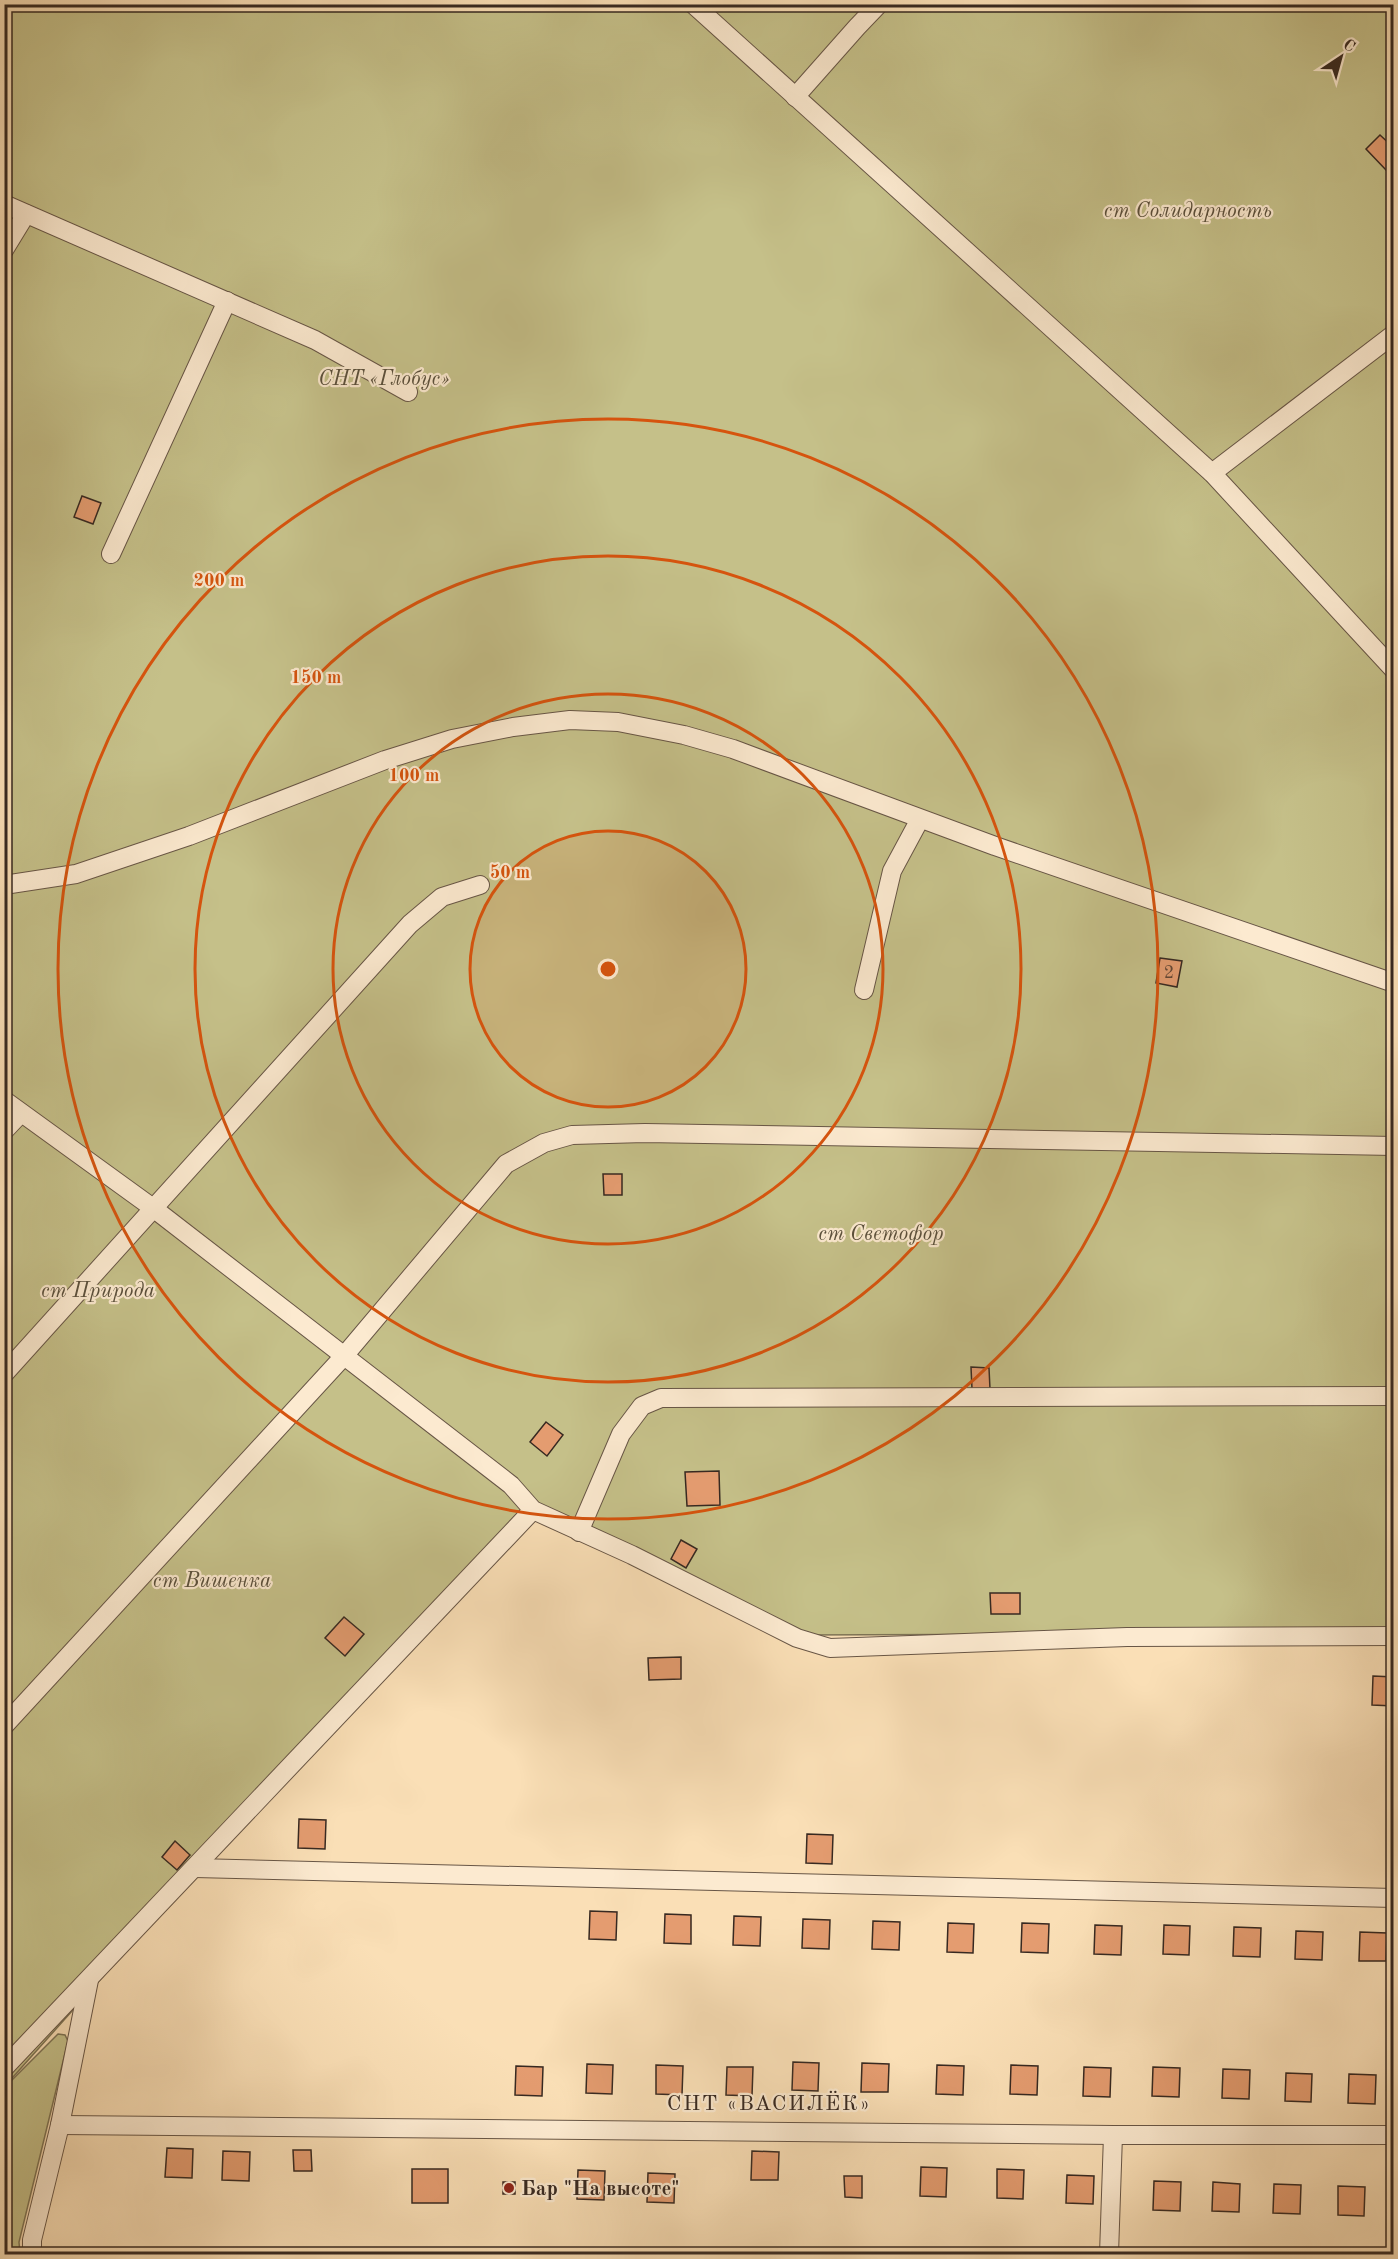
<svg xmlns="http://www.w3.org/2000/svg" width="1398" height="2259" font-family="'Old Standard TT',serif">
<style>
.green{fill:#c5c089;stroke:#7e7455;stroke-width:1.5}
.building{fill:#e49c70;stroke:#372921;stroke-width:1.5}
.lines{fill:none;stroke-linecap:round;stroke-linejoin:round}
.minor-casing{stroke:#685646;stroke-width:20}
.minor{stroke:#fcead0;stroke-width:18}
.ring{fill:none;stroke:#d6540e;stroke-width:3}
.poi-dot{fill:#8f2418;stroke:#fcead0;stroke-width:2}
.labels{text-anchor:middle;stroke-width:4.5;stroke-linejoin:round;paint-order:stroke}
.number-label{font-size:18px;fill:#624635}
.park-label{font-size:21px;font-style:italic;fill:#5a4f3b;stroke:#fcead0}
.poi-label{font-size:21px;font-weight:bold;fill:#372921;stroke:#fcead0;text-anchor:start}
.neighbourhood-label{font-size:22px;letter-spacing:1.5px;fill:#372921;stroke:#fcead0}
.centre{fill:#d6540e;stroke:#fcead0;stroke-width:3}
.ring-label{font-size:18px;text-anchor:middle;font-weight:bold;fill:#d6540e;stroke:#fcead0;stroke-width:4.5;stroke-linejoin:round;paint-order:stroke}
</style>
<rect width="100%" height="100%" fill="#fadfb6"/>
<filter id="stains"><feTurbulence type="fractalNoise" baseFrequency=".00333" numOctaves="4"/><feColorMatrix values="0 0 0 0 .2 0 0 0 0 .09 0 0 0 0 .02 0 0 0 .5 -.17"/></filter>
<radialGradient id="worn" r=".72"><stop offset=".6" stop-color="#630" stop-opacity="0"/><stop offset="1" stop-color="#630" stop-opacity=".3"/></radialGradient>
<g class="green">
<path d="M 5,5 L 1393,5 L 1393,1633 L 793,1635 L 538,1510 L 232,1832 L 5,2086 Z"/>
<path d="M 58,2034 L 65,2035 L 68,2041 L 19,2242 L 20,2254 L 5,2254 L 4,2088 Z"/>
</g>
<g class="building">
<path d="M 1380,135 L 1394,148 L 1394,163 L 1386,170 L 1366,149 Z"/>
<path d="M 82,496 L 101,503 L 93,524 L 74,517 Z"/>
<path d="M 1160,958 L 1182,961 L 1177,987 L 1156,983 Z"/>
<path d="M 603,1174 L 622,1174 L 622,1195 L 604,1195 Z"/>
<path d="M 971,1367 L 989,1368 L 990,1389 L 972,1389 Z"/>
<path d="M 546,1422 L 563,1435 L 547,1456 L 530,1442 Z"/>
<path d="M 719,1471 L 720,1505 L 687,1506 L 685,1472 Z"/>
<path d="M 681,1540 L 697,1549 L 686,1568 L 671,1559 Z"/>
<path d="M 990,1593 L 1020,1593 L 1020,1614 L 991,1614 Z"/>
<path d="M 344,1617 L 364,1634 L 345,1656 L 325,1638 Z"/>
<path d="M 681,1657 L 681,1679 L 649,1680 L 648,1658 Z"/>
<path d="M 1373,1676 L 1394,1677 L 1394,1706 L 1372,1705 Z"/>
<path d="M 299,1819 L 326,1820 L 325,1849 L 298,1848 Z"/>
<path d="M 807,1834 L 833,1835 L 832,1864 L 806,1863 Z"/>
<path d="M 175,1841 L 190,1855 L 177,1870 L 162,1857 Z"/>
<path d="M 590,1911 L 617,1912 L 616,1940 L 589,1939 Z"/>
<path d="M 665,1914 L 691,1915 L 691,1944 L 664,1943 Z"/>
<path d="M 734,1916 L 761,1917 L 760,1946 L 733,1945 Z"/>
<path d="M 803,1919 L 830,1920 L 829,1949 L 802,1948 Z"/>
<path d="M 873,1921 L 900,1922 L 899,1950 L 872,1949 Z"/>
<path d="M 948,1923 L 974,1924 L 973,1953 L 947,1952 Z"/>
<path d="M 1022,1923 L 1049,1924 L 1048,1953 L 1021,1952 Z"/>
<path d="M 1095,1925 L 1122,1926 L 1121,1955 L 1094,1954 Z"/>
<path d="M 1164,1925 L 1190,1926 L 1189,1955 L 1163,1954 Z"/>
<path d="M 1234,1927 L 1261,1928 L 1260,1957 L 1233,1956 Z"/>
<path d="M 1296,1931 L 1323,1932 L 1322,1960 L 1295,1959 Z"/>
<path d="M 1360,1932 L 1387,1933 L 1386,1961 L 1359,1961 Z"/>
<path d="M 793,2062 L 819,2063 L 818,2091 L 792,2090 Z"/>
<path d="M 862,2063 L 889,2064 L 888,2092 L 861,2092 Z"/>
<path d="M 587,2064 L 613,2065 L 612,2094 L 586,2093 Z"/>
<path d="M 656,2065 L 683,2066 L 682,2095 L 656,2094 Z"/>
<path d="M 937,2065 L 964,2066 L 963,2095 L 936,2094 Z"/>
<path d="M 1011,2065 L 1038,2066 L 1037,2095 L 1010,2094 Z"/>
<path d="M 516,2066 L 543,2067 L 542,2096 L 515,2095 Z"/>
<path d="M 727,2067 L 753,2067 L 752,2096 L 726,2095 Z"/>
<path d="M 1084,2067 L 1111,2068 L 1110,2097 L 1083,2096 Z"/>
<path d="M 1153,2067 L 1180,2068 L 1179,2097 L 1152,2096 Z"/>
<path d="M 1223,2069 L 1250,2070 L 1249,2099 L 1222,2098 Z"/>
<path d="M 1286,2073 L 1312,2074 L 1311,2102 L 1285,2101 Z"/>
<path d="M 1349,2074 L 1376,2075 L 1375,2104 L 1348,2103 Z"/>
<path d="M 167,2148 L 193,2149 L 192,2178 L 165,2177 Z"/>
<path d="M 293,2150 L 311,2150 L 312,2171 L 294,2171 Z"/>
<path d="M 223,2151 L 250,2152 L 249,2181 L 222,2180 Z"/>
<path d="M 752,2151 L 779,2152 L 778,2180 L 751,2180 Z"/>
<path d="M 921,2167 L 947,2168 L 946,2197 L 920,2196 Z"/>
<rect x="412" y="2169" width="36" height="34"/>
<path d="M 997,2169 L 1024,2170 L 1023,2199 L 997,2198 Z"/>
<path d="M 578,2170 L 605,2171 L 604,2200 L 577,2199 Z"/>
<path d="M 648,2173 L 675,2174 L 674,2203 L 647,2202 Z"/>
<path d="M 1067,2175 L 1094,2176 L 1093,2204 L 1066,2203 Z"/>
<path d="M 844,2176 L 862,2176 L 862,2198 L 845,2197 Z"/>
<path d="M 1154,2181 L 1181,2182 L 1180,2211 L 1153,2210 Z"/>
<rect x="503" y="2182" width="12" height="12"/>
<path d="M 1213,2182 L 1240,2184 L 1239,2212 L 1212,2211 Z"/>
<path d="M 1274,2184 L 1301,2185 L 1300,2214 L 1273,2213 Z"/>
<path d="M 1338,2186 L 1365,2187 L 1364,2216 L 1338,2215 Z"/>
</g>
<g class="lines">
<defs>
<g id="minor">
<path d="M 693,4 L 1212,473 L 1394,670"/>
<path d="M 795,97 L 857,27 L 879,4"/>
<path d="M 4,204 L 315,340 L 408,392"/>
<path d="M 4,250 L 26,214"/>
<path d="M 1212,473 L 1394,334"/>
<path d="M 111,554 L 227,301"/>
<path d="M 4,885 L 76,874 L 189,836 L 385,760 L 452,739 L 513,727 L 570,720 L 618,722 L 684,735 L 733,749 L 995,846 L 1394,983"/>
<path d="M 864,990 L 892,871 L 920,819"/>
<path d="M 4,1100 L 153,1208 L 511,1485 L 533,1510 L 632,1555 L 797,1638 L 830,1648 L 1127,1637 L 1394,1636"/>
<path d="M 4,1131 L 21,1113"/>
<path d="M 4,1374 L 410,924 L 442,897 L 480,885"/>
<path d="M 579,1532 L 621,1434 L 642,1406 L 661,1398 L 1394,1396"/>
<path d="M 4,1726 L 344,1356 L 506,1164 L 544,1143 L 572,1135 L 645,1133 L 1394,1146"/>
<path d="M 195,1868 L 1394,1898"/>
<path d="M 4,2068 L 533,1510"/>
<path d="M 60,2125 L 1113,2135 L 1394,2135"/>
<path d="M 32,2254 L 32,2240 L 60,2125 L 89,1980"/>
<path d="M 1109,2254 L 1113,2135"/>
</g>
</defs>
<use href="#minor" class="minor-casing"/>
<use href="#minor" class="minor"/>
</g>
<circle cx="608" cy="969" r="138" fill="#d6540e" fill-opacity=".12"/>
<g class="ring">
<circle cx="608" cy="969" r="138"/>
<circle cx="608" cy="969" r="275"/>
<circle cx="608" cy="969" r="413"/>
<circle cx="608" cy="969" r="550"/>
</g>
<circle class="poi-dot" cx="509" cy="2188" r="6"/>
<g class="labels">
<g class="number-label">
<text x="1169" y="978">2</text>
</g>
<g class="park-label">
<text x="1188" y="217">ст Солидарность</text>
<text x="384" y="385">СНТ «Глобус»</text>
<text x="881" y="1240">ст Светофор</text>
<text x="98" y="1297">ст Природа</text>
<text x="212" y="1587">ст Вишенка</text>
</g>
<g class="poi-label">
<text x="521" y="2195">Бар "На высоте"</text>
</g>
<g class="neighbourhood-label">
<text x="769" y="2110">СНТ «ВАСИЛЁК»</text>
</g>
</g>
<circle cx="608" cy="969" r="9" class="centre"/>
<g class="ring-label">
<text x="219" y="586">200 m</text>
<text x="316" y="683">150 m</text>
<text x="414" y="781">100 m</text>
<text x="510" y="878">50 m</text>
</g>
<rect width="1398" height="2259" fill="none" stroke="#fadfb6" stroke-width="24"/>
<rect x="6" y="6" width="1386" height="2247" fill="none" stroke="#372921" stroke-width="3"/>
<rect x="12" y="12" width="1374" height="2235" fill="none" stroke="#372921" stroke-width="1.5"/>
<g transform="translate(1341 57) rotate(36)" stroke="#fcead0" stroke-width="4.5" paint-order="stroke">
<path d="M0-4.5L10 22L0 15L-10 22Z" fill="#372921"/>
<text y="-9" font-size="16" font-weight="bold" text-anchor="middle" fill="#372921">С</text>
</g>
<rect width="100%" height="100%" filter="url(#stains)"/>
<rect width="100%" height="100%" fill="url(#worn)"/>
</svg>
